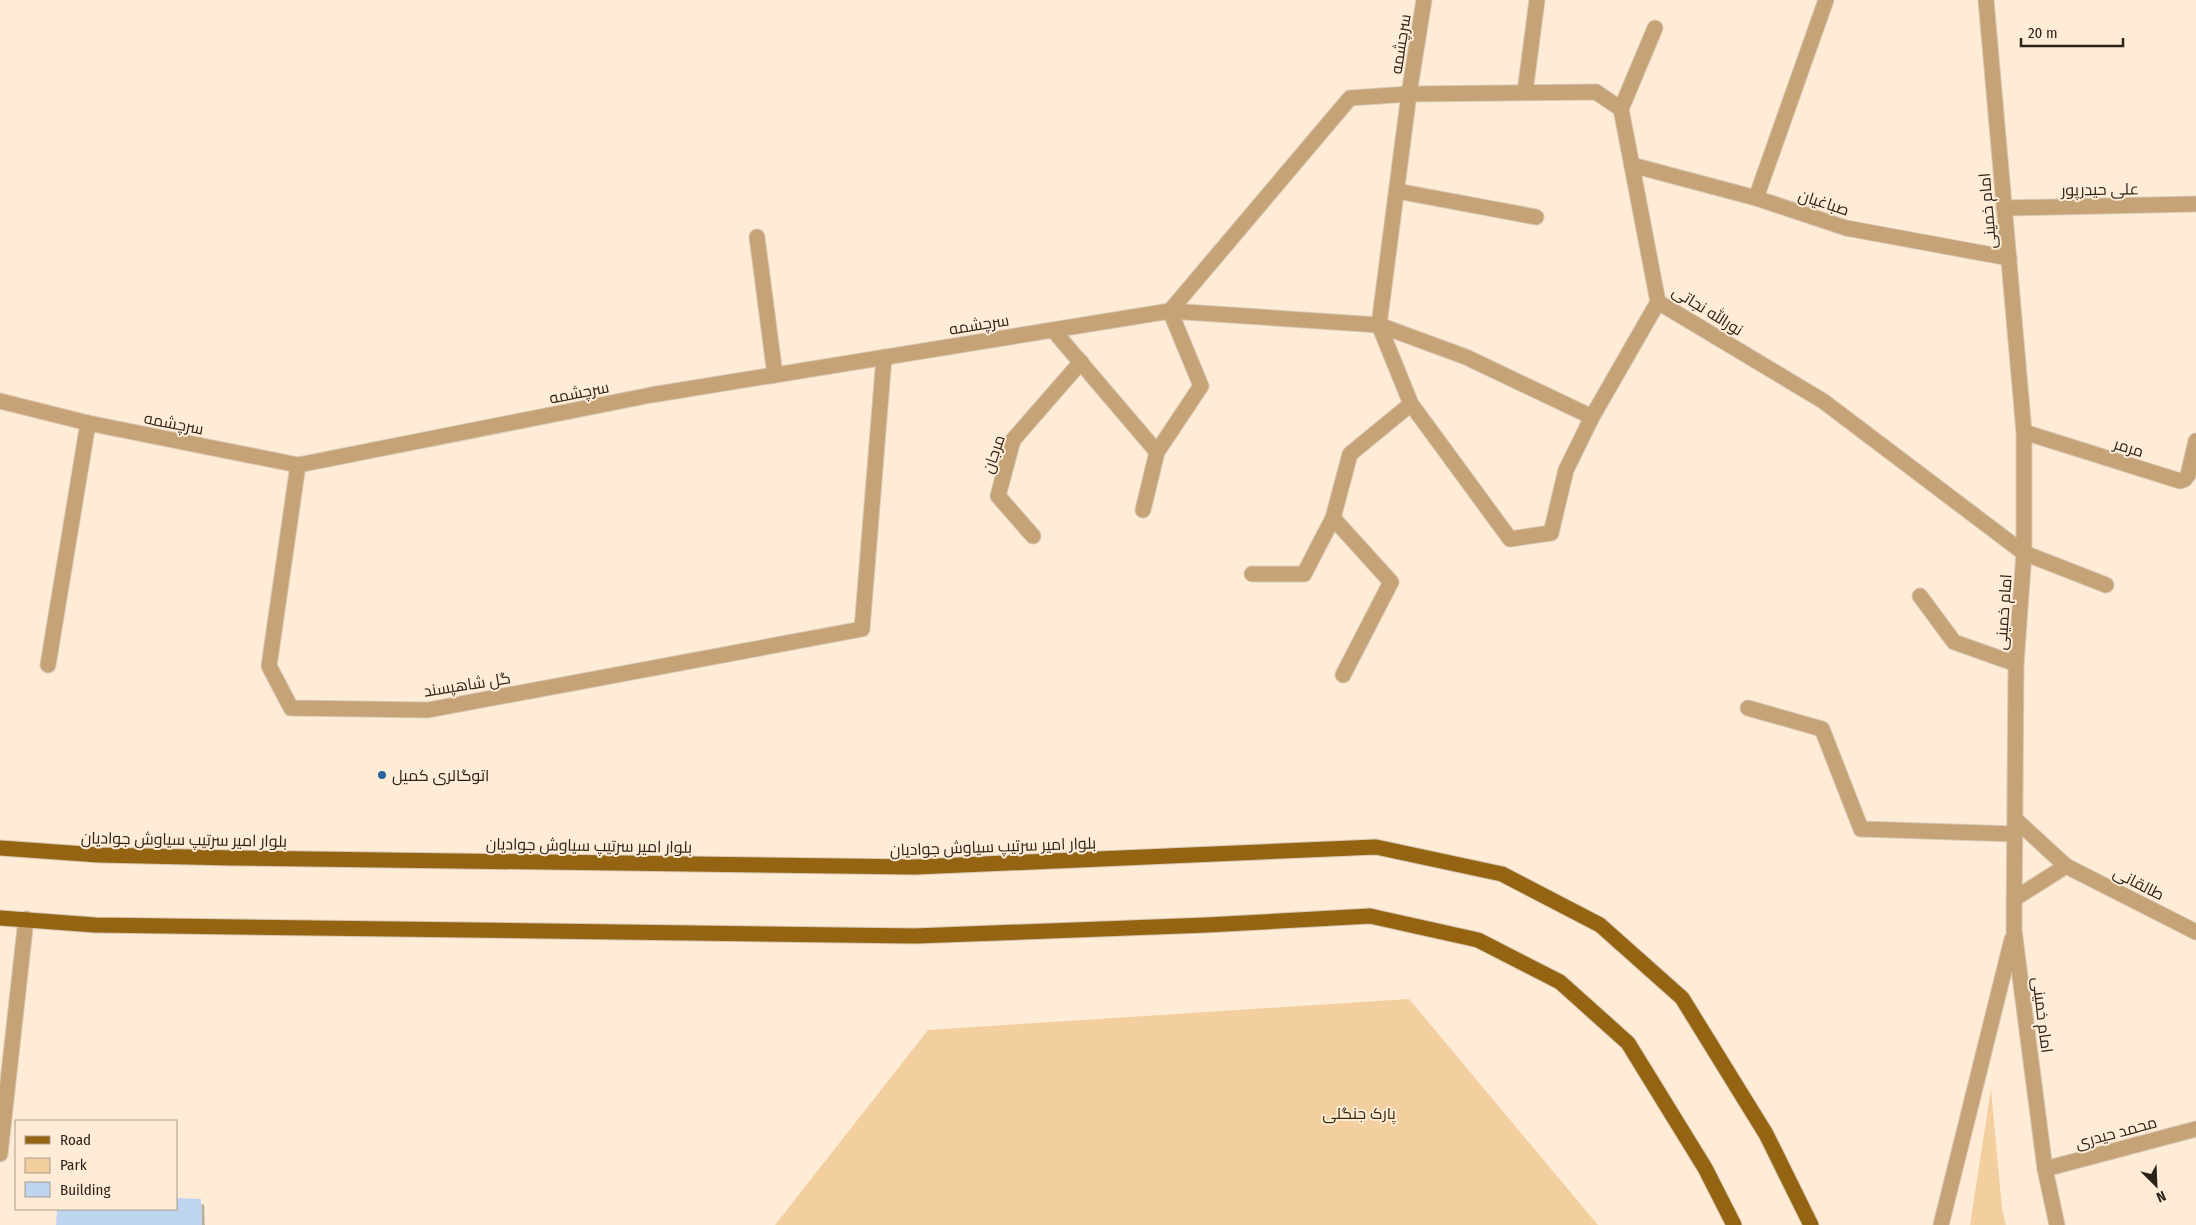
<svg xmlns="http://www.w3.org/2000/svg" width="2196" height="1225" font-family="'Fira Sans Condensed',Cairo,sans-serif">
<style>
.green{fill:#f3ce9e}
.building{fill:#bdd5ee;filter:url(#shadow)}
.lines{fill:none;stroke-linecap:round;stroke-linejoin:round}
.minor-casing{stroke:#d8c8b5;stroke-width:17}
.major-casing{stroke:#d8c8b5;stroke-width:17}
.minor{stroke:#c5a376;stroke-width:15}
.major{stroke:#946412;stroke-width:15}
.poi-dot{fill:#2a659d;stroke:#feecd7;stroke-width:2}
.labels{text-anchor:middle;stroke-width:4;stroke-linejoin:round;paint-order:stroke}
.street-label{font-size:16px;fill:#2b2319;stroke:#feecd7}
.poi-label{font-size:16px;fill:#2b2319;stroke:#feecd7;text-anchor:start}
.park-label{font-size:16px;fill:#3b2709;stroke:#feecd7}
</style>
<defs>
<filter id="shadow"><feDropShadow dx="3" dy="5.5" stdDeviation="0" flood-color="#0004"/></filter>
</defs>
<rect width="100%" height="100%" fill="#feecd7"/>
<g class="green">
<path d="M 1409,999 L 1598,1225 L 775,1225 L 928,1030 Z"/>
<path d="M 1991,1089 L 2002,1209 L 2006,1225 L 1970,1225 Z"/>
</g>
<path class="building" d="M 176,1198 L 201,1199 L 202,1225 L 56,1225 L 57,1209 L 176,1209 Z"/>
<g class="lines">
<defs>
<g id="minor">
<path d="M 1424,0 L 1409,94 L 1379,325 L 1411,404 L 1510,539 L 1551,533 L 1566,470 L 1592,417 L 1658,302"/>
<path d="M 1986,0 L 2024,432 L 2024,553 L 2016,664 L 2014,930 L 2045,1169 L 2057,1225"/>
<path d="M 1525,92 L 1537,0"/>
<path d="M 1621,109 L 1655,28"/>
<path d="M 1632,165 L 1756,198 L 1846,228 L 2009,258"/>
<path d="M 1397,191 L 1536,217"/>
<path d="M 1756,198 L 1826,0"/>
<path d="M 2004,208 L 2196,204"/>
<path d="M 757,237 L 775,375"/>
<path d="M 1170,311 L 1350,98 L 1409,94 L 1596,92 L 1621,109 L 1658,302 L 1823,401 L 2024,553 L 2106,585"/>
<path d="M 1053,330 L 1157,452"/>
<path d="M 0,401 L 88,423 L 298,465 L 651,395 L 1170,311 L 1379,325 L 1466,357 L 1592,417"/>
<path d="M 2024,432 L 2180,481 L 2185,479 L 2188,475 L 2196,441"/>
<path d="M 298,465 L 269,666 L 291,708 L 428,710 L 862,629 L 884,357"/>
<path d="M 1143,510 L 1157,452 L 1201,386 L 1170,311"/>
<path d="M 1333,518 L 1391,582 L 1343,675"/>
<path d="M 1033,536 L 998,496 L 1013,440 L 1081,362"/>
<path d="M 1252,574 L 1304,574 L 1333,518 L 1350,454 L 1411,404"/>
<path d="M 1920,596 L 1954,642 L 2016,664"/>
<path d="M 48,665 L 88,423"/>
<path d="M 1748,708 L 1822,729 L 1861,829 L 2015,834"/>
<path d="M 2016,820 L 2066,866 L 2196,932"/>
<path d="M 2014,899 L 2066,866"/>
<path d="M 0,1154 L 26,919"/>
<path d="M 2045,1169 L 2196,1129"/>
<path d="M 1941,1225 L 2012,939"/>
</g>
<g id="major">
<path d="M 0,848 L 99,855 L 234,858 L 915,867 L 1376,847 L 1502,874 L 1600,925 L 1682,998 L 1766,1134 L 1811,1225"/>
<path d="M 0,918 L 95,925 L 915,936 L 1207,925 L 1370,916 L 1478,940 L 1560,982 L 1628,1043 L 1705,1168 L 1734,1225"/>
</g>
</defs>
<use href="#minor" class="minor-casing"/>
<use href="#major" class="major-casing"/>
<use href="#minor" class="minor"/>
<use href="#major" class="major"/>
</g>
<circle class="poi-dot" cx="382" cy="775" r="5"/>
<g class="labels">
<g class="street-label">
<text transform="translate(1400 44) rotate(-81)" y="6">سرچشمه</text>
<text transform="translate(2100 189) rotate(-1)" y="6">علی حیدرپور</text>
<text transform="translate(1824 202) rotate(18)" y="6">صباغیان</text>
<text transform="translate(1987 211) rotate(-95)" y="6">امام خمینی</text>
<text transform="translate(1708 310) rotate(32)" y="6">نورالله نجاتی</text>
<text transform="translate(979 324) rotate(-9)" y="6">سرچشمه</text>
<text transform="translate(579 392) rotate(-11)" y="6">سرچشمه</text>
<text transform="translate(174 423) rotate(11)" y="6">سرچشمه</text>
<text transform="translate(2129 447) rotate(17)" y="6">مرمر</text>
<text transform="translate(993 454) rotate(-71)" y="6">مرجان</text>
<text transform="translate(2003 612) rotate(-86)" y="6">امام خمینی</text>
<text transform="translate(467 684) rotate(-9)" y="6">گل شاهپسند</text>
<text transform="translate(184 839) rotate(1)" y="6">بلوار امیر سرتیپ سیاوش جوادیان</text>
<text transform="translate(589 845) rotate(1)" y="6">بلوار امیر سرتیپ سیاوش جوادیان</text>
<text transform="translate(993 846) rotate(-2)" y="6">بلوار امیر سرتیپ سیاوش جوادیان</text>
<text transform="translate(2139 883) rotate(27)" y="6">طالقانی</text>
<text transform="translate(2043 1015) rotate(83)" y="6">امام خمینی</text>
<text transform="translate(2116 1132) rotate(-15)" y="6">محمد حیدری</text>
</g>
<g class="poi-label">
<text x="392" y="781">اتوگالری کمیل</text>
</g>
<g class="park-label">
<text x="1359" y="1119">پارک جنگلی</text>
</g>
</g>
<rect x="15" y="1120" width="162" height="90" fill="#feecd7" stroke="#aa9c8b"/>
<rect x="25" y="1136" width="25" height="8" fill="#946412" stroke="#aa9c8b"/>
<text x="60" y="1145" font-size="15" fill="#2b2319">Road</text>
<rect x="25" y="1158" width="25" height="15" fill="#f3ce9e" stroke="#aa9c8b"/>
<text x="60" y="1170" font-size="15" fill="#2b2319">Park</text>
<rect x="25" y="1182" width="25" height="15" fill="#bdd5ee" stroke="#aa9c8b"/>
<text x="60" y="1195" font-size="15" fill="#2b2319">Building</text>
<g transform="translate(2156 1185) rotate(156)" stroke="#feecd7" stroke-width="4" paint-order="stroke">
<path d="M0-4L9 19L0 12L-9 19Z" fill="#2b2319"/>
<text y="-8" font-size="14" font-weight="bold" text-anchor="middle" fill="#2b2319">N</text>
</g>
<path d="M2021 38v8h102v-8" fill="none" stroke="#2b2319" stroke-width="2.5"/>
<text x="2028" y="38" font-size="15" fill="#2b2319" stroke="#feecd7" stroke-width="4" paint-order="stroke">20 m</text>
</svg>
